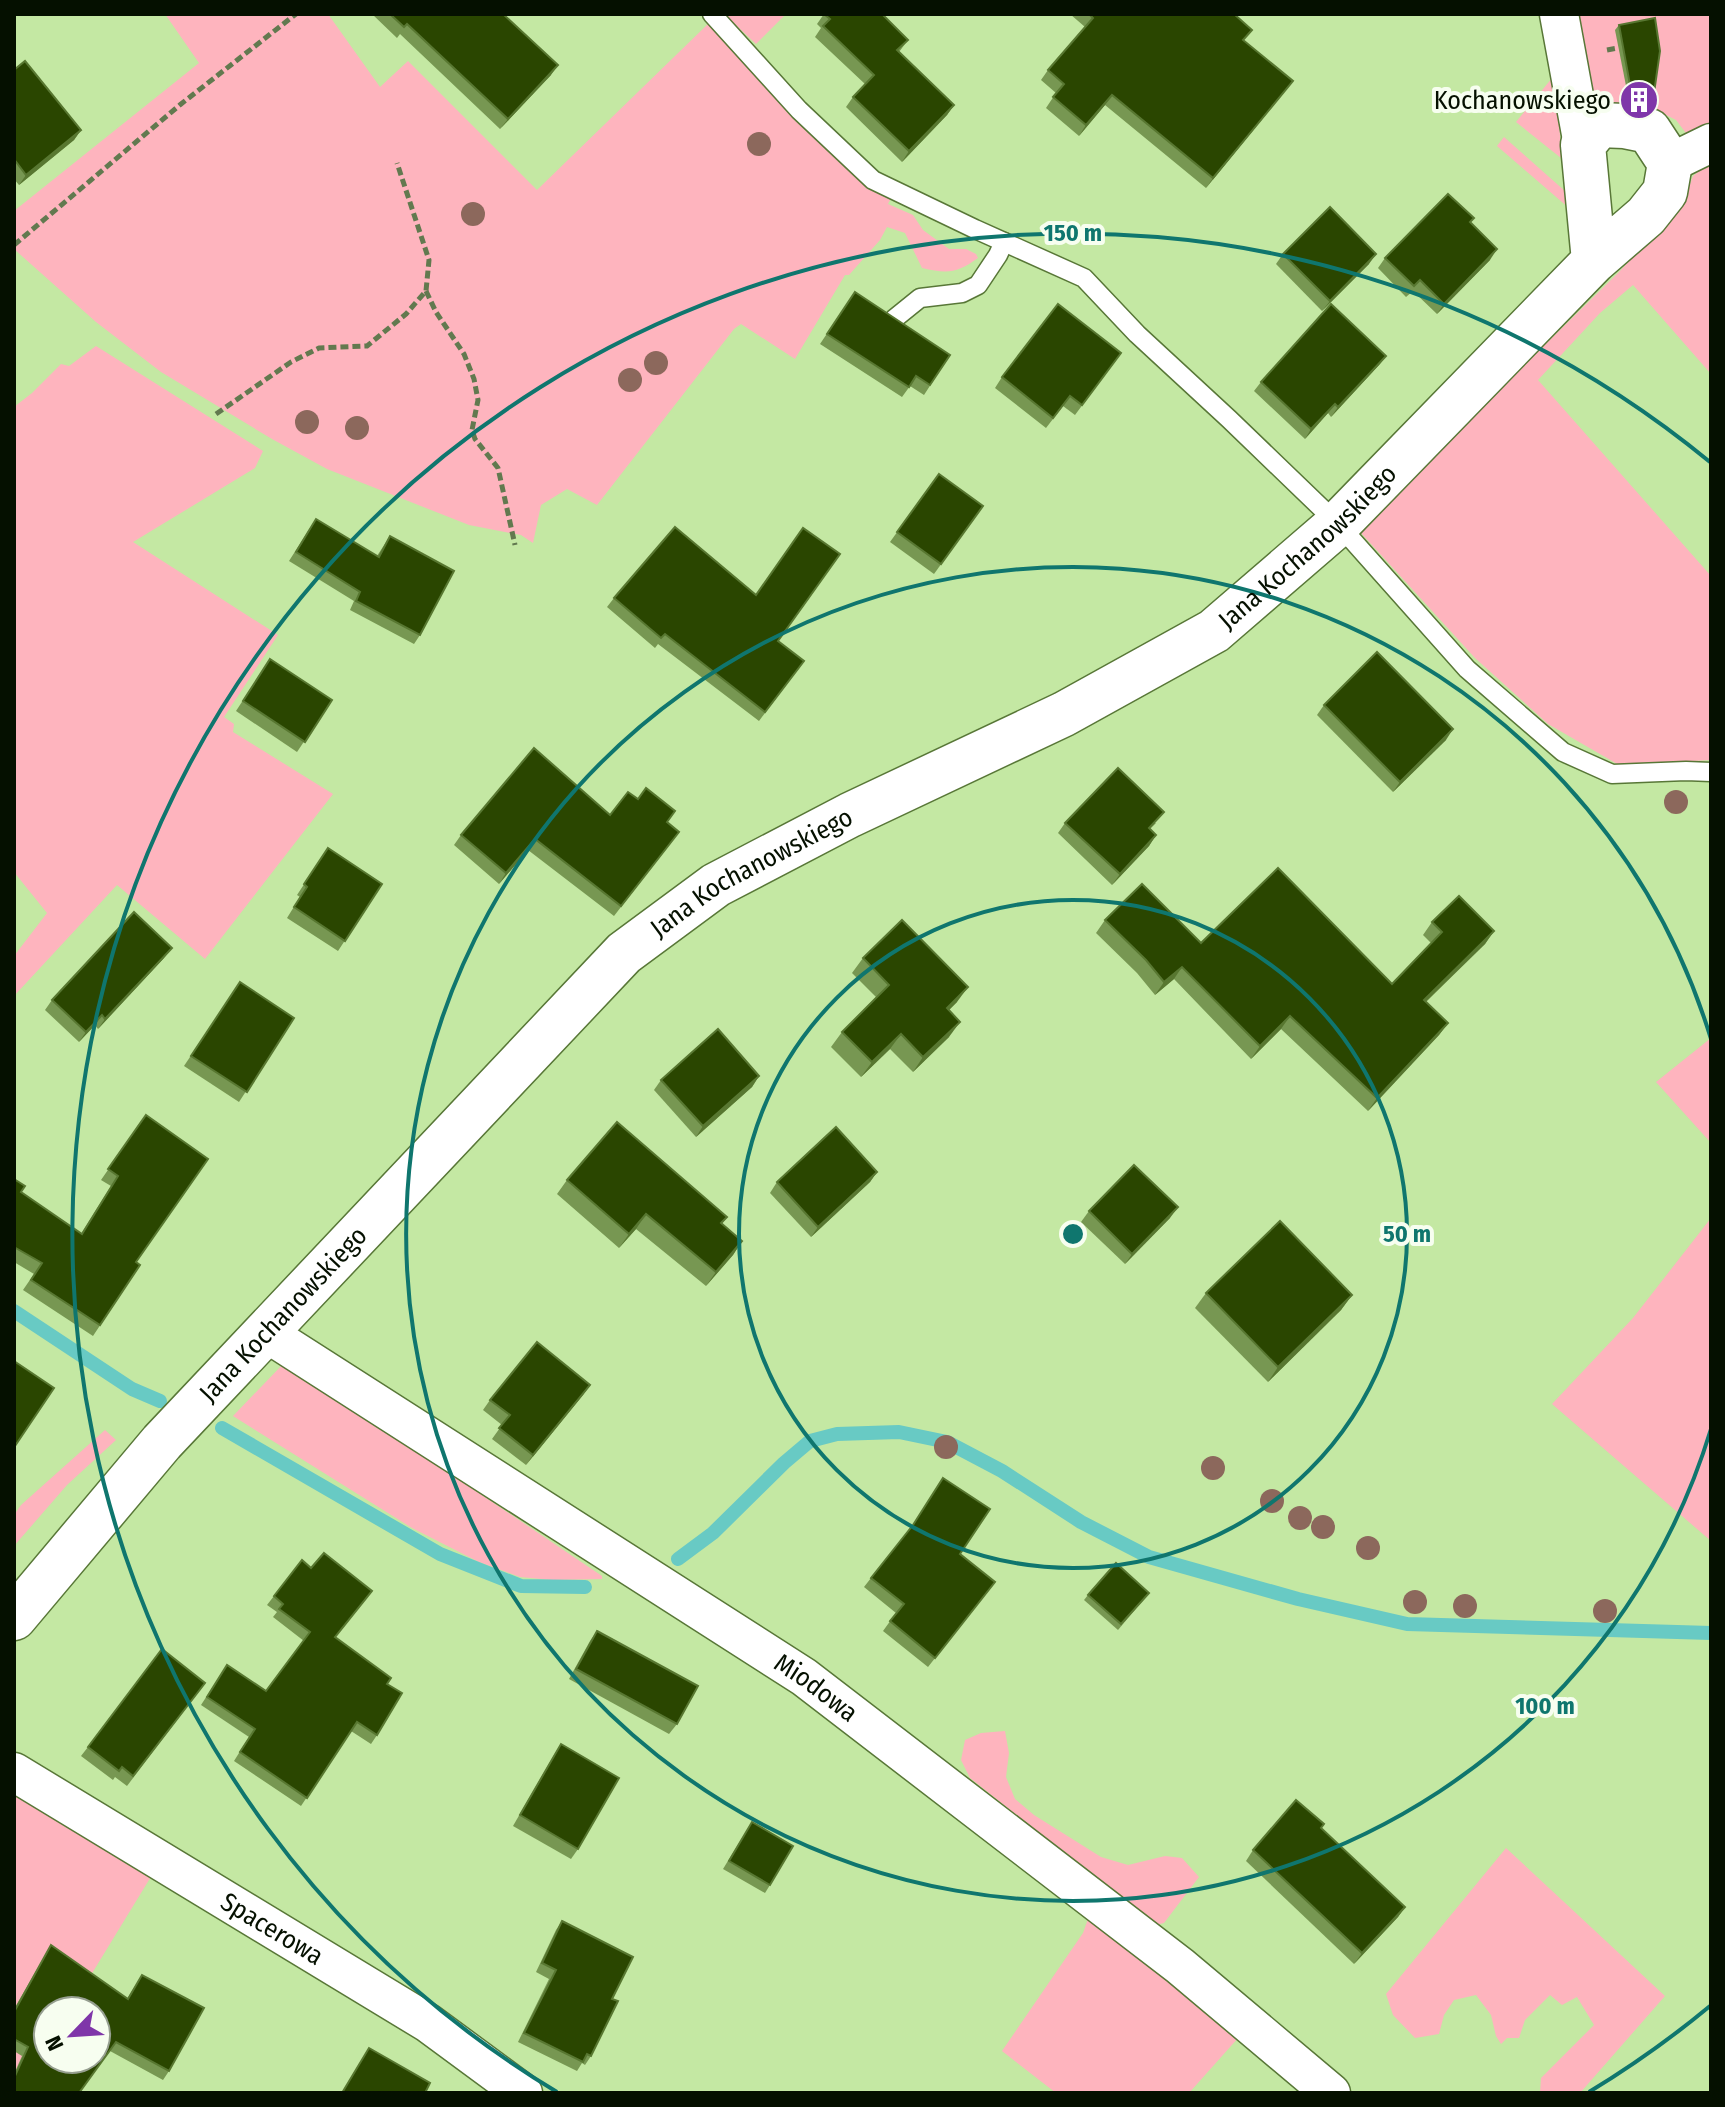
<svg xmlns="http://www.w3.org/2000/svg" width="1725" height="2107" font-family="'Fira Sans Condensed',sans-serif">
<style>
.green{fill:#feb4be}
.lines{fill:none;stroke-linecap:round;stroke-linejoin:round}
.stream{stroke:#68cac4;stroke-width:14}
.service-casing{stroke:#587737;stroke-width:21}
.minor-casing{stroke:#587737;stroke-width:41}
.tertiary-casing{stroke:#587737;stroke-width:47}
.path{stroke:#62794f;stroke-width:5;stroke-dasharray:8 4;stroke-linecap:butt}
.service{stroke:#fff;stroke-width:18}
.minor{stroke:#fff;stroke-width:38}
.tertiary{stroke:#fff;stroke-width:44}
.tree{fill:#8c685c}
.wall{fill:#779752}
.shaded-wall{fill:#587731}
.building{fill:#2a4600;stroke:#587731;stroke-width:2;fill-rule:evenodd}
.ring{fill:none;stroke:#0f766e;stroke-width:4}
.labels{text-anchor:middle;stroke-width:8;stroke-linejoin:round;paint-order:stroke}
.poi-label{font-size:26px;fill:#051000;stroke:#f7fef0;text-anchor:end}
.street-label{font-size:26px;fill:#051000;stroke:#f7fef0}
.centre{fill:#0f766e;stroke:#f7fef0;stroke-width:4}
.ring-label{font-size:24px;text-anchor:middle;font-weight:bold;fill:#0f766e;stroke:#f7fef0;stroke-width:8;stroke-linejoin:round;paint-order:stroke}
</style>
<rect width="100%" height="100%" fill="#c4e8a3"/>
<g class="green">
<path d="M 165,14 L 328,14 L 380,87 L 408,61 L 537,190 L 709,23 L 813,136 L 855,173 L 891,198 L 888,204 L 913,215 L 923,230 L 949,249 L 966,249 L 976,254 L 978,258 C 957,273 948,274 922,268 L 905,233 L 887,227 L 880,240 L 849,275 L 845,275 L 795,359 L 741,324 L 734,329 L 597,505 L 567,489 L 541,505 L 533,543 L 521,535 L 469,525 L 327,469 L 272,439 L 161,372 L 96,322 L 14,249 L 14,211 L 199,63 Z"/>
<path d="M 724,14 L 786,14 L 756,44 Z"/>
<path d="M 1574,14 L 1711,14 L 1711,131 L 1692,141 L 1676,120 L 1650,107 L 1651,96 L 1628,91 L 1626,104 L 1592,101 Z"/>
<path d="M 1557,72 L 1561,158 L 1516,122 Z"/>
<path d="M 1504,137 L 1566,192 L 1577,215 L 1497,146 Z"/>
<path d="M 1711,162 L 1711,374 L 1633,285 L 1600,313 L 1538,380 L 1711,576 L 1711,760 L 1619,765 L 1548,724 L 1475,658 L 1361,533 L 1511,378 L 1619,272 L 1683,203 L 1693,176 Z"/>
<path d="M 96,346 L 263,451 L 255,468 L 133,542 L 278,635 L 224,717 L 234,724 L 233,732 L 333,794 L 205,959 L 117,885 L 14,996 L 14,956 L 47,913 L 14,872 L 14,407 L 32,393 L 61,364 L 69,366 Z"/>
<path d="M 1711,1038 L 1711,1143 L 1656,1082 Z"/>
<path d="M 1711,1218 L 1711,1541 L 1552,1404 L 1633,1318 Z"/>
<path d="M 285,1362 L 602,1576 L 602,1579 L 552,1580 L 520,1577 L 479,1562 L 412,1528 L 233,1416 Z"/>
<path d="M 105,1430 L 116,1440 L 67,1485 L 14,1546 L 14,1515 L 21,1505 Z"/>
<path d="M 1005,1731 L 1009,1753 L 1006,1777 L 1015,1799 L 1034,1815 L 1101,1857 L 1128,1865 L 1165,1856 L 1182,1858 L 1199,1877 L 1164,1923 L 1155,1925 L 970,1778 L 961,1760 L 965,1740 L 981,1733 Z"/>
<path d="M 14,1788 L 152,1875 L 69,2011 L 48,2011 L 14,2076 Z"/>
<path d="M 1506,1848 L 1665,1996 L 1580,2093 L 1540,2093 L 1541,2078 L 1594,2025 L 1577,1997 L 1562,2005 L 1550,1995 L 1525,2020 L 1519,2038 L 1507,2038 L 1501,2044 L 1496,2036 L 1491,2015 L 1476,1995 L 1454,2000 L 1444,2015 L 1439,2034 L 1415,2038 L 1393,2015 L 1386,1994 Z"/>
<path d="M 1088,1919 L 1102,1921 L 1239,2037 L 1189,2093 L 1056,2093 L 1002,2051 L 1083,1933 Z"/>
</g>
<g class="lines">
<g class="stream">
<path d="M 14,1311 L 132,1389 L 160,1401"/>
<path d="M 222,1428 L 440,1554 L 521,1586 L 585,1587"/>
<path d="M 678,1559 L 713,1533 L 784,1463 L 810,1441 L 837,1434 L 899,1432 L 947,1442 L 1002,1471 L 1081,1522 L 1149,1557 L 1298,1599 L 1407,1624 L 1711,1633"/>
</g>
<defs>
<g id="service">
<path d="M 712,14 L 799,110 L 873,180 L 975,229 L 1084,278 L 1137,334 L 1229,419 L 1338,524 L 1467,669 L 1563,752 L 1612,774 L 1686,771 L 1711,772"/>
<path d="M 894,319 L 920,298 L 962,293 L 978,285 L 998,255 L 1004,242"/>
</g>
<g id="minor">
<path d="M 1559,14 L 1583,145"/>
<path d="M 1670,163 L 1711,143"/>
<path id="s1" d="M 265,1332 L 804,1677 L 1180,1966 L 1331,2093"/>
<path id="s2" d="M 14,1772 L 428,2023 L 523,2093"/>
</g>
<g id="tertiary">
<path id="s3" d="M 14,1618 L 162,1442 L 624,953 L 716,885 L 850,815 L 1064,714 L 1214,631 L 1338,524 L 1594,261 L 1646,216 L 1665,192 L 1670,163 L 1649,131 L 1624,126 L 1599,125 L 1583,145 L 1594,261"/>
</g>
</defs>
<use href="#service" class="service-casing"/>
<use href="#minor" class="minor-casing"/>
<use href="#tertiary" class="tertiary-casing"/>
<g class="path">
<path d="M 1607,50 L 1618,48"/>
<path d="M 14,245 L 181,104 L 296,14"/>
<path d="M 426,291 L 436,312 L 464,354 L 474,379 L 478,400 L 472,430 L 475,439 L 498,468 L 515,545"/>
<path d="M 216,414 L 291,362 L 319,348 L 367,346 L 406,314 L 426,291 L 429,260 L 397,163"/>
</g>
<use href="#service" class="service"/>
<use href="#minor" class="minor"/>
<use href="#tertiary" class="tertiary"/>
</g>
<g class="tree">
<circle cx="759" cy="144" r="12"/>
<circle cx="473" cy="214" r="12"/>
<circle cx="656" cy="363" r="12"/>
<circle cx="630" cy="380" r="12"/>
<circle cx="307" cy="422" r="12"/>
<circle cx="357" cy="428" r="12"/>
<circle cx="1676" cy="802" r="12"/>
<circle cx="946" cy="1447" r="12"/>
<circle cx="1213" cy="1468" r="12"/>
<circle cx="1272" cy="1501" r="12"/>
<circle cx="1300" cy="1518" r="12"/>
<circle cx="1323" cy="1527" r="12"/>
<circle cx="1368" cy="1548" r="12"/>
<circle cx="1415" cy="1602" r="12"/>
<circle cx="1465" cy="1606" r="12"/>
<circle cx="1605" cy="1611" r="12"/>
</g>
<g class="wall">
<path d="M 372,14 L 503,14 L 551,75 L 500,129 L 400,34 L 397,38 Z"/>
<path d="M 824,14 L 908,40 L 899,52 L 954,105 L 947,115 L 902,162 L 846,107 L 853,97 L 865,84 L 815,37 L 821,28 L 817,24 Z"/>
<path d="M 1070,14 L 1234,14 L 1244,41 L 1293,81 L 1206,188 L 1105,105 L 1079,136 L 1046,108 L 1056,93 L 1041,80 L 1048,70 L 1085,27 Z"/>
<path d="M 1619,25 L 1649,106 L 1629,101 L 1615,30 Z"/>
<path d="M 14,70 L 81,130 L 74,140 L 19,185 L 14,179 Z"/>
<path d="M 1474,218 L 1470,223 L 1490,260 L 1437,314 L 1413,291 L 1406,297 L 1378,268 L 1385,258 Z"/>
<path d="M 1283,254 L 1369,264 L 1322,311 L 1276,264 Z"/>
<path d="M 855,292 L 950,355 L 924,395 L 910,386 L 902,397 L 820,344 Z"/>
<path d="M 1121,353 L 1075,415 L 1063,406 L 1046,428 L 995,388 L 1002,377 Z"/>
<path d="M 1386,356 L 1379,365 L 1331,417 L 1328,413 L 1305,439 L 1254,391 L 1261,382 Z"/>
<path d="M 939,474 L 983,506 L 934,574 L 890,542 Z"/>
<path d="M 310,528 L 377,556 L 390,536 L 420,635 L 414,644 L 350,610 L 354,601 L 289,561 Z"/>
<path d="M 614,598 L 778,641 L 804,661 L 759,721 L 658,644 L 655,648 L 607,607 Z"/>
<path d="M 270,659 L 332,700 L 297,752 L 236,711 Z"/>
<path d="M 1324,705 L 1446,740 L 1393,792 L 1317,715 Z"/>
<path d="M 610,815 L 668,822 L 679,832 L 614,916 L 528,850 L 499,884 L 454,845 L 461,835 Z"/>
<path d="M 1065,823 L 1156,823 L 1150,829 L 1156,835 L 1149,846 L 1112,885 L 1058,833 Z"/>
<path d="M 328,848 L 382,884 L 338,951 L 287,918 L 300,897 L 297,895 Z"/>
<path d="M 1105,920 L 1201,943 L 1392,984 L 1431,943 L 1423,935 L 1432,922 L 1494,931 L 1485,944 L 1426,1002 L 1448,1023 L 1439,1035 L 1368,1111 L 1281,1029 L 1251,1059 L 1174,979 L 1155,995 L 1137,973 L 1096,933 Z"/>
<path d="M 164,958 L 98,1029 L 95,1025 L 79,1042 L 45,1010 L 52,1000 Z"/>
<path d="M 863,958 L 957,1002 L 949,1010 L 949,1037 L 913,1072 L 890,1049 L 861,1077 L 831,1047 L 842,1032 L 876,997 L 852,973 Z"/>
<path d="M 240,982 L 294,1018 L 239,1102 L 184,1066 Z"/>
<path d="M 759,1076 L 752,1087 L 696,1137 L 654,1090 L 661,1080 Z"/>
<path d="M 146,1115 L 136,1262 L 140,1265 L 93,1336 L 23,1290 L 34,1274 L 14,1262 L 14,1179 L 21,1192 L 81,1234 L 111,1186 L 101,1180 Z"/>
<path d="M 877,1172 L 870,1182 L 811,1237 L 770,1193 L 777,1182 Z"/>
<path d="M 567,1180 L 727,1217 L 722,1224 L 742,1241 L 733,1255 L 706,1286 L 636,1229 L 619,1248 L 557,1194 Z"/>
<path d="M 1089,1211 L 1170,1218 L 1125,1264 L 1081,1222 Z"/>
<path d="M 1206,1293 L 1352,1295 L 1341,1310 L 1268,1382 L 1195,1308 Z"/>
<path d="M 590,1385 L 526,1465 L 492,1439 L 502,1425 L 483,1410 L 490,1400 Z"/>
<path d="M 960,1554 L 995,1582 L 928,1667 L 883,1631 L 896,1613 L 864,1587 L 871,1578 Z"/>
<path d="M 1149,1593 L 1118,1630 L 1084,1600 L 1088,1595 Z"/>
<path d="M 274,1596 L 336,1638 L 387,1684 L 377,1735 L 371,1744 L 351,1731 L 301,1806 L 234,1761 L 249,1737 L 201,1705 L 227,1665 L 266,1691 L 304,1641 L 273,1617 L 277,1612 L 267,1605 Z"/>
<path d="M 597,1631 L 677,1724 L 669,1734 L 569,1679 L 590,1641 Z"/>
<path d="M 205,1683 L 127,1786 L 115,1777 L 113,1780 L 81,1756 L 88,1747 Z"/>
<path d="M 561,1744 L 578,1849 L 571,1859 L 513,1826 L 554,1755 Z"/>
<path d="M 752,1822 L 770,1885 L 765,1893 L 723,1869 Z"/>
<path d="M 1321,1829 L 1405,1907 L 1398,1917 L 1354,1964 L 1246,1861 L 1253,1850 Z"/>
<path d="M 562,1921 L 612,1999 L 591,2056 L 585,2065 L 582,2063 L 577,2071 L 518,2042 L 549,1979 L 536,1972 L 556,1930 Z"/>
<path d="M 51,1945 L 127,1999 L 142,1975 L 169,2071 L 163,2080 L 110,2051 L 14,2093 L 14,2074 L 22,2056 L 14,2051 L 14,2009 Z"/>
</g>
<g class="shaded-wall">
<path d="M 558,65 L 551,75 L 500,129 L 508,119 Z"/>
<path d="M 1293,81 L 1285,91 L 1206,188 L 1213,178 Z"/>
<path d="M 1112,95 L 1105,105 L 1079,136 L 1086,125 Z"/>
<path d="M 1632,96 L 1653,100 L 1649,106 L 1629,101 Z"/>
<path d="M 954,105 L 947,115 L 902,162 L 909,151 Z"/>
<path d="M 81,130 L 74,140 L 19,185 L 26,175 Z"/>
<path d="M 1497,249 L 1490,260 L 1437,314 L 1444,304 Z"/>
<path d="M 1376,254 L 1369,264 L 1322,311 L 1330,301 Z"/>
<path d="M 1386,356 L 1379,365 L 1331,417 L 1338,407 Z"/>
<path d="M 1335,404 L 1328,413 L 1305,439 L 1311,429 Z"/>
<path d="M 1453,729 L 1446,740 L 1393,792 L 1400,782 Z"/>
<path d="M 1156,835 L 1149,846 L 1112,885 L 1120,874 Z"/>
<path d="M 535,839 L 528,850 L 499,884 L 506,873 Z"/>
<path d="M 1494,931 L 1485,944 L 1415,1012 L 1424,1000 Z"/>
<path d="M 172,948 L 164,958 L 98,1029 L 105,1019 Z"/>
<path d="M 1182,967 L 1174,979 L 1155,995 L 1164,982 Z"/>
<path d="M 968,987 L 957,1002 L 936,1023 L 947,1008 Z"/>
<path d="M 102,1015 L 95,1025 L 79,1042 L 86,1032 Z"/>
<path d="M 1290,1016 L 1281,1029 L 1251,1059 L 1260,1046 Z"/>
<path d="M 960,1022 L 949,1037 L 913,1072 L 923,1057 Z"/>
<path d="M 1448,1023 L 1439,1035 L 1368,1111 L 1377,1098 Z"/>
<path d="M 901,1034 L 890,1049 L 861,1077 L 872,1062 Z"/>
<path d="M 759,1076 L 752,1087 L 696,1137 L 703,1126 Z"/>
<path d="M 877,1172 L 870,1182 L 811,1237 L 818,1227 Z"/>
<path d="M 1178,1207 L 1170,1218 L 1125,1264 L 1132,1254 Z"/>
<path d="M 646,1214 L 636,1229 L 619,1248 L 629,1234 Z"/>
<path d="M 742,1241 L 733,1255 L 706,1286 L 716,1272 Z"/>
<path d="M 1352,1295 L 1341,1310 L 1268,1382 L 1278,1367 Z"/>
<path d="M 590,1385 L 583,1395 L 526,1465 L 533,1455 Z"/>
<path d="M 1405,1907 L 1398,1917 L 1354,1964 L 1362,1953 Z"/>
</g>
<g class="building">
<path d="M 390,14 L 503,14 L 558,65 L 508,119 L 407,24 L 404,27 Z"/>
<path d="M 824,14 L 882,14 L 908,40 L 897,50 L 954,105 L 909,151 L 853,97 L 874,75 L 823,26 L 830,19 Z"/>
<path d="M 1089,14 L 1234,14 L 1252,30 L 1243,40 L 1293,81 L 1213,178 L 1112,95 L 1086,125 L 1053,97 L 1064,84 L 1048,70 L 1093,18 Z"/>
<path d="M 1655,18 L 1660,51 L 1653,100 L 1632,96 L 1619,25 Z"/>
<path d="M 25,61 L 81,130 L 26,175 L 14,159 L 14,70 Z"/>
<path d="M 1448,194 L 1474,218 L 1470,222 L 1497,249 L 1444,304 L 1420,280 L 1414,286 L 1385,258 Z"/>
<path d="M 1330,207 L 1376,254 L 1330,301 L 1283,254 Z"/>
<path d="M 855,292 L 950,355 L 930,385 L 916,376 L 909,387 L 827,334 Z"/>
<path d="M 1058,304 L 1121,353 L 1082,405 L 1070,396 L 1053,418 L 1002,377 Z"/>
<path d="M 1331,304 L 1386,356 L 1338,407 L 1335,404 L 1311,429 L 1261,382 Z"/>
<path d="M 939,474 L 983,506 L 941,564 L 897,532 Z"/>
<path d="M 316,519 L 379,557 L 390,536 L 454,571 L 420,635 L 356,601 L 360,592 L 296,552 Z"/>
<path d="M 675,527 L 756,595 L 803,528 L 840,554 L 778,641 L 804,661 L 765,712 L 665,634 L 661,638 L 614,598 Z"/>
<path d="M 1377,652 L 1453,729 L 1400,782 L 1324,705 Z"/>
<path d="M 270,659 L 332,700 L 305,742 L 243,701 Z"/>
<path d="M 534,748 L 610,815 L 628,792 L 638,799 L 646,788 L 675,811 L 667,822 L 679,832 L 621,906 L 535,839 L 506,873 L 461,835 Z"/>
<path d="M 1118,768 L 1164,812 L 1149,828 L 1156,835 L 1120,874 L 1065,823 Z"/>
<path d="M 328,848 L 382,884 L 345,941 L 294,907 L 307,887 L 304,884 Z"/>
<path d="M 1278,868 L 1392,984 L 1442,932 L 1432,922 L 1459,896 L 1494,931 L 1424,1000 L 1448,1023 L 1377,1098 L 1290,1016 L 1260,1046 L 1182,967 L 1164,982 L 1146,960 L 1105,920 L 1142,884 L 1201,943 Z"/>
<path d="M 134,912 L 172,948 L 105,1019 L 102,1015 L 86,1032 L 52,1000 Z"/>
<path d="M 902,920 L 968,987 L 947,1008 L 960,1022 L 923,1057 L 901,1034 L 872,1062 L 842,1032 L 889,985 L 863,958 Z"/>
<path d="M 240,982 L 294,1018 L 247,1092 L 191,1056 Z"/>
<path d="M 718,1029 L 759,1076 L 703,1126 L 661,1080 Z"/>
<path d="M 146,1115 L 208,1159 L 136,1262 L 140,1265 L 100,1325 L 31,1280 L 42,1263 L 14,1247 L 14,1179 L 25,1186 L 21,1192 L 82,1234 L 118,1176 L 108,1169 Z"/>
<path d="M 617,1122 L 727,1217 L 721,1223 L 742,1241 L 716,1272 L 646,1214 L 629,1234 L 567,1180 Z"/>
<path d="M 836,1127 L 877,1172 L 818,1227 L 777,1182 Z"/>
<path d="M 1134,1165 L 1178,1207 L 1132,1254 L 1089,1211 Z"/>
<path d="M 1280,1221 L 1352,1295 L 1278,1367 L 1206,1293 Z"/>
<path d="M 537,1342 L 590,1385 L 533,1455 L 499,1428 L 510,1415 L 490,1400 Z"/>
<path d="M 14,1361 L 54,1388 L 15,1446 L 14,1445 Z"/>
<path d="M 943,1478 L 990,1509 L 960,1554 L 995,1582 L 935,1658 L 890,1621 L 904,1604 L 871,1578 L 913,1525 Z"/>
<path d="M 324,1553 L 372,1591 L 335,1637 L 391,1678 L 387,1684 L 402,1693 L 377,1735 L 357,1722 L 307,1798 L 240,1752 L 255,1729 L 207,1697 L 227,1665 L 266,1691 L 310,1632 L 279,1609 L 283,1604 L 274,1596 L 302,1560 L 311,1568 Z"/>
<path d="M 1116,1563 L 1149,1593 L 1121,1624 L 1088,1595 Z"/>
<path d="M 597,1631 L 698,1686 L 677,1724 L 576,1669 Z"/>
<path d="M 162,1649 L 205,1683 L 133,1776 L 122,1767 L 119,1771 L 88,1747 Z"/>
<path d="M 561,1744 L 619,1778 L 578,1849 L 520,1815 Z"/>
<path d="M 1296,1800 L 1324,1824 L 1321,1828 L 1405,1907 L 1362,1953 L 1253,1850 Z"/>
<path d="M 752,1822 L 793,1846 L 770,1885 L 729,1861 Z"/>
<path d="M 562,1921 L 633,1957 L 612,1999 L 618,2001 L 591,2056 L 587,2054 L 583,2062 L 524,2033 L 556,1970 L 542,1963 Z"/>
<path d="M 51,1945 L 128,1999 L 142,1975 L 204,2008 L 169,2071 L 116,2042 L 79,2093 L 14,2093 L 14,2078 L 28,2047 L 14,2039 L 14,2012 ZM 48,2011 L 96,2011 L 96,2059 L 48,2059 Z"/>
<path d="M 369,2048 L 430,2083 L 425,2093 L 342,2093 Z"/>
</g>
<g class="ring">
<circle cx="1073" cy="1234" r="334"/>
<path d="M1711 1429A667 667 0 1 1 1711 1039"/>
<path d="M1710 2006A1001 1001 0 0 1 1589 2092M557 2092A1001 1001 0 1 1 1710 462"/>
</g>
<defs>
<symbol id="building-disc" viewBox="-11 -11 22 22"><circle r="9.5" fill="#7f36a9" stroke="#f7fef0"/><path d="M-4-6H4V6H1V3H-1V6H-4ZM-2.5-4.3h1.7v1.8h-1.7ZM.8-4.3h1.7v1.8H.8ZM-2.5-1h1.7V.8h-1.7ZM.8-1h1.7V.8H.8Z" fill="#fff"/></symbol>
</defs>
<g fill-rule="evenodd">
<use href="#building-disc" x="1617" y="78" width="44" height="44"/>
</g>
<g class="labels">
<g class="poi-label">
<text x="1611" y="109">Kochanowskiego</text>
</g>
<g class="street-label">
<text dy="9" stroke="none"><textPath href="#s3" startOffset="1702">Jana Kochanowskiego</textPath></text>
<text dy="9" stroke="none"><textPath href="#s3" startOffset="1054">Jana Kochanowskiego</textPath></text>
<text dy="9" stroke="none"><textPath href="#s3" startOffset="406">Jana Kochanowskiego</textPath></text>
<text dy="9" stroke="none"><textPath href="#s1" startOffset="656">Miodowa</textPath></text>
<text dy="9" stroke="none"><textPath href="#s2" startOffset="302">Spacerowa</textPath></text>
</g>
</g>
<circle cx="1073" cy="1234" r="12" class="centre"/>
<g class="ring-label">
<text x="1073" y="241">150 m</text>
<text x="1407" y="1242">50 m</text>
<text x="1545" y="1714">100 m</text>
</g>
<rect width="1725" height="2107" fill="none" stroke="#051000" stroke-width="32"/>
<g transform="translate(72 2035) rotate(245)"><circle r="38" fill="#f7fef0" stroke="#969f90" stroke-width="2"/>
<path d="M0-6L14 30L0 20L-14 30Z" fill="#7f36a9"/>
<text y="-12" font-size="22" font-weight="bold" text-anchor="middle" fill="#051000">N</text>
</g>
</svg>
